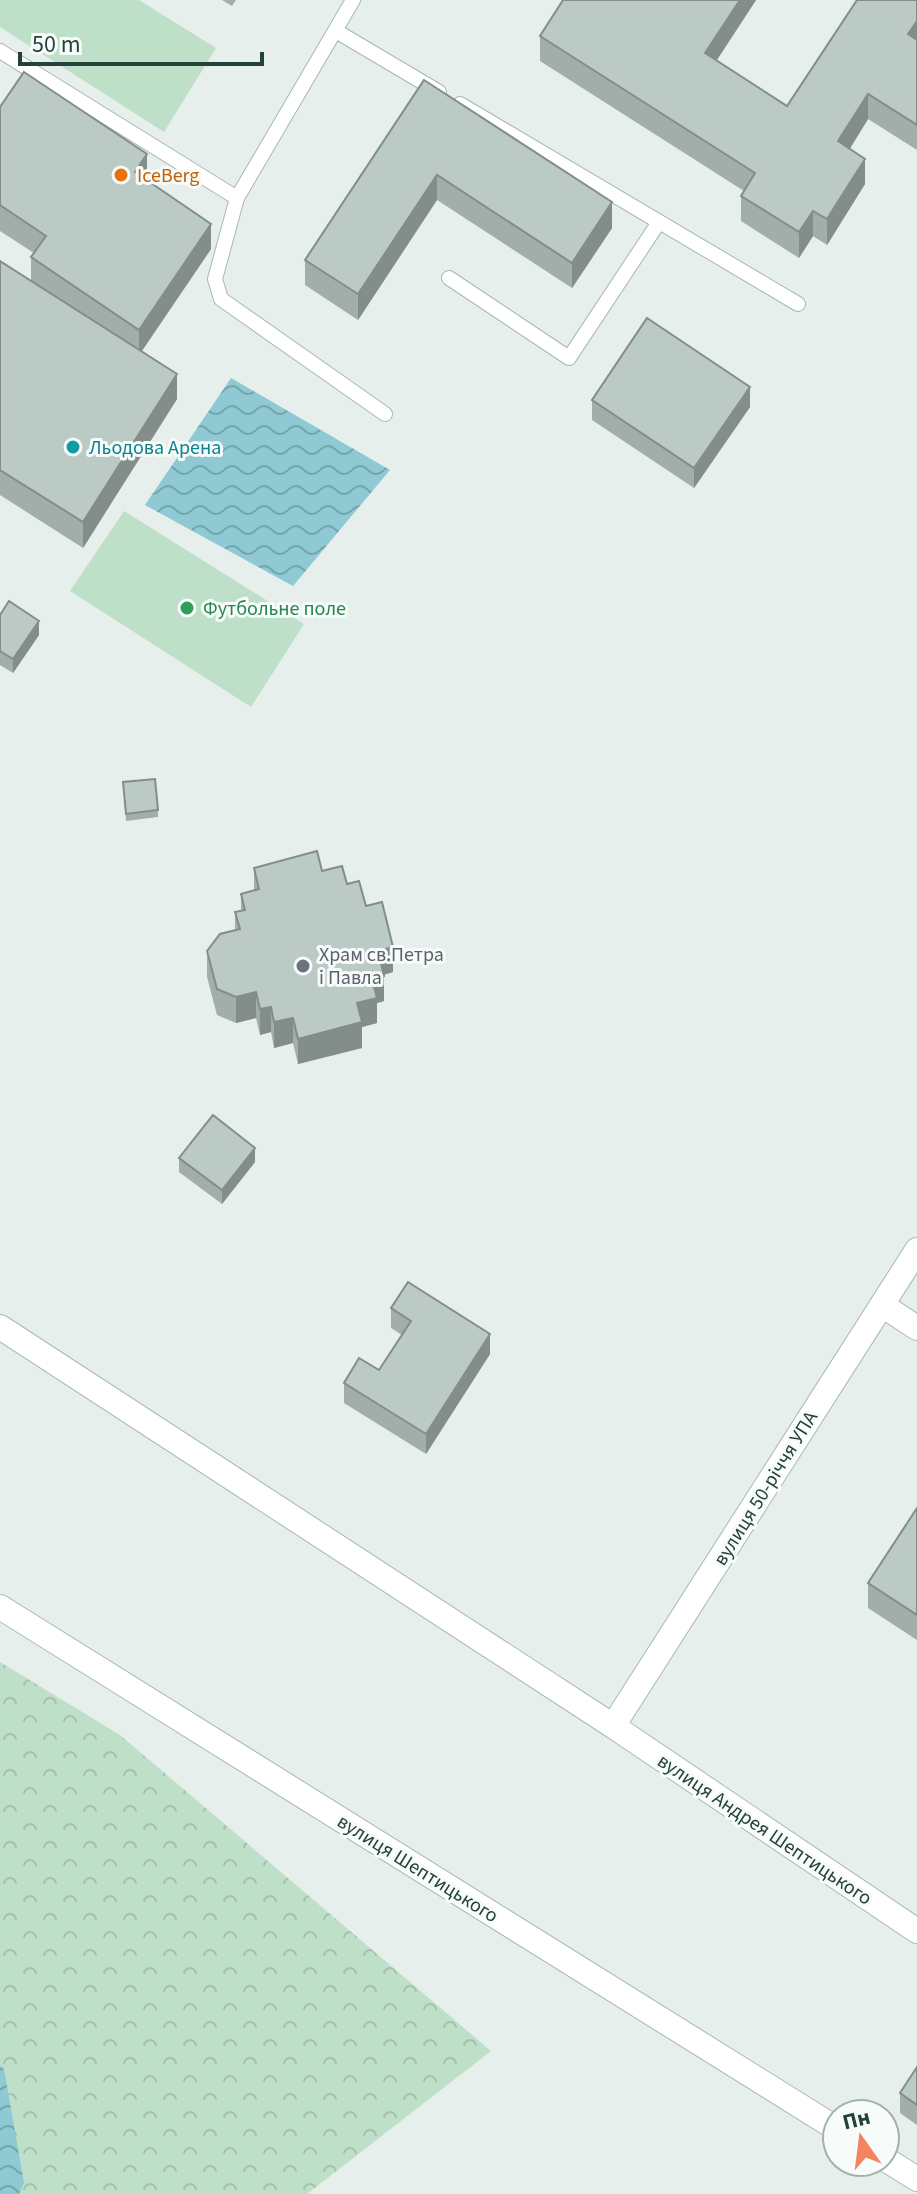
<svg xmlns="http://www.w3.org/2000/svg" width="917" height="2194" font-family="'Source Sans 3',sans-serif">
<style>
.forest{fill:url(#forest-crowns)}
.garden{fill:#bfe0c8}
.water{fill:url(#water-waves)}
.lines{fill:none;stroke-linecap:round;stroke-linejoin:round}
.service-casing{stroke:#a8b8b2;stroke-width:16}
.minor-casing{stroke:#a8b8b2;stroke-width:26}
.tertiary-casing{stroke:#a8b8b2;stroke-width:26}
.service{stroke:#fff;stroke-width:14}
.minor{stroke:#fff;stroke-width:24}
.tertiary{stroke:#fff;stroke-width:24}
.wall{fill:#a1aea9}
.shaded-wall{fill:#838d89}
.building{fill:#bbcac4;stroke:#838d89;stroke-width:2}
.food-dot{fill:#e8710a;stroke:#f7fbf9;stroke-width:3}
.culture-dot{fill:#0f9aa8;stroke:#f7fbf9;stroke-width:3}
.leisure-dot{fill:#2e9e5b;stroke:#f7fbf9;stroke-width:3}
.worship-dot{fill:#6b7280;stroke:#f7fbf9;stroke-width:3}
.labels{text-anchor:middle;stroke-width:6;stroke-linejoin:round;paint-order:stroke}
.food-label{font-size:20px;fill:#c56008;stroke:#f7fbf9;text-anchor:start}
.culture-label{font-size:20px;fill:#0d838f;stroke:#f7fbf9;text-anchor:start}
.leisure-label{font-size:20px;fill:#27864d;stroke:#f7fbf9;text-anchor:start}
.worship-label{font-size:20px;fill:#5b616d;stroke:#f7fbf9;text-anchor:start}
.street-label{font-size:20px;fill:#24423a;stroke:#f7fbf9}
</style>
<defs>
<pattern id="forest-crowns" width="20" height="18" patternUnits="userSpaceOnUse" patternTransform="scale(2)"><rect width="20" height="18" fill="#bfe0c8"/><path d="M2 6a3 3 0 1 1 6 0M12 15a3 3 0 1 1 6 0" fill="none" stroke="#a4c1ad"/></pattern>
<pattern id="water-waves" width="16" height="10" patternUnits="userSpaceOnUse" patternTransform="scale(2)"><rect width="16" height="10" fill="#8ec9d4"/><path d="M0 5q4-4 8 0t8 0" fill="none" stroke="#74a5ad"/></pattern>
</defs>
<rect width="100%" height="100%" fill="#e6efeb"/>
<path class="forest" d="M 0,1662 L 120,1735 L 491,2051 L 307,2194 L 0,2194 Z"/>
<g class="garden">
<path d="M 0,0 L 139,0 L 216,48 L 164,132 L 0,27 Z"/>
<path d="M 124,511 L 304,624 L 251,707 L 70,591 Z"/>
</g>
<g class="water">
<path d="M 231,378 L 390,470 L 293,586 L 145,505 Z"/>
<path d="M 0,2066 L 4,2069 L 24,2183 L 19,2194 L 0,2194 Z"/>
</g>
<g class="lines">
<defs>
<g id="service">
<path d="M 336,31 L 439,92"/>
<path d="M 0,51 L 237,198 L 353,0"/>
<path d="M 460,104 L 798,304"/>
<path d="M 237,198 L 215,279 L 221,299 L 385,414"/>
<path d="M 449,278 L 569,358 L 659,222"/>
</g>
<g id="minor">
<path d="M 882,1305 L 917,1328"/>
<path d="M 0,1327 L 613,1726"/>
</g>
<g id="tertiary">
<path d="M 917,1250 L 613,1726 L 917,1931"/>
<path d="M 0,1607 L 837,2129"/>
<path d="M 885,2159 L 917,2179"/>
</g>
</defs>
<use href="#service" class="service-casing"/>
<use href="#minor" class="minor-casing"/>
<use href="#tertiary" class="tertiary-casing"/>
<use href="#service" class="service"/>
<use href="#minor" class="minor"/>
<use href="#tertiary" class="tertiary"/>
</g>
<g class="wall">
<path d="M 222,0 L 236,0 L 232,6 Z"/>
<path d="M 563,0 L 756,0 L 717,60 L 787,106 L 917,0 L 917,150 L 868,119 L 850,149 L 865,184 L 827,245 L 813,236 L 799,258 L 741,221 L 741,196 L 744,191 L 540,61 L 540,36 Z"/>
<path d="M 424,80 L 612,228 L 572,288 L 437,200 L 358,320 L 305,285 L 305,260 Z"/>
<path d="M 0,107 L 146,180 L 211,249 L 142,351 L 177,399 L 83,548 L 0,495 L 0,261 L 31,281 L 31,257 L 34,253 L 0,231 Z"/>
<path d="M 592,400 L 750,407 L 694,488 L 592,420 Z"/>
<path d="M 0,615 L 39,635 L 13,673 L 0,665 Z"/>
<path d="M 123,782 L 158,810 L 158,817 L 126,821 Z"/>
<path d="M 254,868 L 322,871 L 347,884 L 366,906 L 393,972 L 384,975 L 384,1001 L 377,1003 L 377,1023 L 362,1027 L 362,1048 L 298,1064 L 293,1043 L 274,1048 L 271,1032 L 260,1035 L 256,1018 L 236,1023 L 217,1015 L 207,977 L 207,951 L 235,930 L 235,912 L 241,911 L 241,894 L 254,891 Z"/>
<path d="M 179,1158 L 255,1162 L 222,1204 L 179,1172 Z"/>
<path d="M 391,1308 L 490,1354 L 426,1454 L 344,1403 L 344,1383 L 379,1370 L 402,1335 L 391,1328 Z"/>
<path d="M 917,1508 L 917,1640 L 868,1608 L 868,1583 Z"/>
<path d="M 917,2067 L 917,2125 L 900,2113 L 900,2093 Z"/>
</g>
<g class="shaded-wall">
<path d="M 740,0 L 756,0 L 705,78 L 705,53 Z"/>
<path d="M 917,21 L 917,46 L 908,34 Z"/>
<path d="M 868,94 L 868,119 L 838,167 L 838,141 Z"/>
<path d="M 147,154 L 147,179 L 135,197 L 135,172 Z"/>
<path d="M 865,159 L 865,184 L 827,245 L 827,219 Z"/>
<path d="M 437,175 L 437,200 L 358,320 L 358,294 Z"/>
<path d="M 612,202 L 612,228 L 572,288 L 572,263 Z"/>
<path d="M 813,211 L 813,236 L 799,258 L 799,232 Z"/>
<path d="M 211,224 L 211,249 L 139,355 L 139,330 Z"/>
<path d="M 177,374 L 177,399 L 83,548 L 83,522 Z"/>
<path d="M 750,387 L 750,407 L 694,488 L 694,468 Z"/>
<path d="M 39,621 L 39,635 L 13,673 L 13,659 Z"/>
<path d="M 393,947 L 393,972 L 378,976 L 378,951 Z"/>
<path d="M 384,976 L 384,1001 L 377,1003 L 377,1023 L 362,1027 L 362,1048 L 298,1064 L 298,1039 L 357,1003 L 372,979 Z"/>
<path d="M 256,992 L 256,1018 L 236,1023 L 236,997 Z"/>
<path d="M 271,1007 L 271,1032 L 260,1035 L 260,1009 Z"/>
<path d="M 293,1018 L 293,1043 L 274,1048 L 274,1022 Z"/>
<path d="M 255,1148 L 255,1162 L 222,1204 L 222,1190 Z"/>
<path d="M 490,1334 L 490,1354 L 426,1454 L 426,1434 Z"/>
</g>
<g class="building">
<path d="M 563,0 L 740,0 L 705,53 L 787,106 L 857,0 L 917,0 L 917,21 L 908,34 L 917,40 L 917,125 L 868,94 L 838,141 L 865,159 L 827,219 L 813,211 L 799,232 L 741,196 L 755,173 L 540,36 Z"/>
<path d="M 24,72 L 147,154 L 135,172 L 211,224 L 139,330 L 31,257 L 46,236 L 0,205 L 0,107 Z"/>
<path d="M 424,80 L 612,202 L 572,263 L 437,175 L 358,294 L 305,260 Z"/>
<path d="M 0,261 L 177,374 L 83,522 L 0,470 Z"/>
<path d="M 647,318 L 750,387 L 694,468 L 592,400 Z"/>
<path d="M 9,601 L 39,621 L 13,659 L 0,651 L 0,615 Z"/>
<path d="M 155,779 L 158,810 L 126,814 L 123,782 Z"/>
<path d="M 317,851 L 322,871 L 342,866 L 347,884 L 359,881 L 366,906 L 382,902 L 393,947 L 378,951 L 384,976 L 372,979 L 377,998 L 357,1003 L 362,1022 L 298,1039 L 293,1018 L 274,1022 L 271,1007 L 260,1009 L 256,992 L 236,997 L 217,989 L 207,951 L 220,934 L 240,929 L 235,912 L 245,910 L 241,894 L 259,889 L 254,868 Z"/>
<path d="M 213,1115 L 255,1148 L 222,1190 L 179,1158 Z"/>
<path d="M 408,1282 L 490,1334 L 426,1434 L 344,1383 L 359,1358 L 379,1370 L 411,1321 L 391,1308 Z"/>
<path d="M 917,1508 L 917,1615 L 868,1583 Z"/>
<path d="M 917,2067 L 917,2105 L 900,2093 Z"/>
</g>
<circle class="food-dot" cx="121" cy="175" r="8"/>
<circle class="culture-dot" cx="73" cy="447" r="8"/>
<circle class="leisure-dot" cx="187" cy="608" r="8"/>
<circle class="worship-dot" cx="303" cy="966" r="8"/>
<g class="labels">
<g class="food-label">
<text x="137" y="182">IceBerg</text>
</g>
<g class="culture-label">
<text x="89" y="454">Льодова Арена</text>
</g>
<g class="leisure-label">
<text x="203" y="615">Футбольне поле</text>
</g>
<g class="worship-label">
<text x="319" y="961">Храм св.Петра<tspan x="319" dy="23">і Павла</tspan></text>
</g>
<g class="street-label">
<text transform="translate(765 1488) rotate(-58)" y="7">вулиця 50-річчя УПА</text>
<text transform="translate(765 1829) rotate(34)" y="7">вулиця Андрея Шептицького</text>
<text transform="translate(418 1868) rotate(32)" y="7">вулиця Шептицького</text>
</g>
</g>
<g transform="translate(861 2138) rotate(346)"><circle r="38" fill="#f7fbf9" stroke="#a3b1ad" stroke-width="2"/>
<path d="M0-6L14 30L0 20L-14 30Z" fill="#f4845f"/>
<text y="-12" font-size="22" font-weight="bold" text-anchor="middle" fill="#24423a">Пн</text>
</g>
<path d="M20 52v12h242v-12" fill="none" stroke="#24423a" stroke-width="4"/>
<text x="32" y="52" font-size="24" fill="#24423a" stroke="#f7fbf9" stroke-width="6" paint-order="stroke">50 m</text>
</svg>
